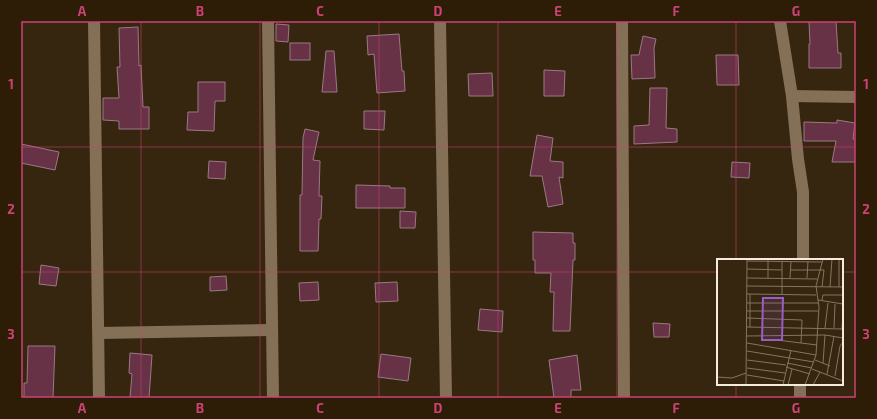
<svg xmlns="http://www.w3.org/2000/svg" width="877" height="419" font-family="'Exo 2',sans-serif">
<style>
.building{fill:#673146;stroke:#9a7984}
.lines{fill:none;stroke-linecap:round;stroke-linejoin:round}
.street{stroke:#846f57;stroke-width:12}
.grid{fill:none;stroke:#cd4275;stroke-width:1;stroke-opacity:0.55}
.inset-road{fill:none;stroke:#847561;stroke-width:1}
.view{fill:#9a5cc6;fill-opacity:0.15;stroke:#9a5cc6;stroke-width:2}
.inset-edge{fill:none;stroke:#f7ebdd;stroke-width:2}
.neatline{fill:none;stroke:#cd4275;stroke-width:1.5}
.grid-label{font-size:13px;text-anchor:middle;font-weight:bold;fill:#cd4275}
</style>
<rect width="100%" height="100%" fill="#37260f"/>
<g class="building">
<path d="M 809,21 L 836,21 L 838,53 L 841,53 L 841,68 L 809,68 L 809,44 L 810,44 Z"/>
<path d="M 276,24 L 289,25 L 288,42 L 276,41 Z"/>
<path d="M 138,27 L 139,66 L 141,65 L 143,107 L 149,107 L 149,129 L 119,129 L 119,121 L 103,120 L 103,98 L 119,98 L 117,67 L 120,67 L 119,28 Z"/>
<path d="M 399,34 L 402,71 L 404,71 L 405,91 L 377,93 L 374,54 L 368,55 L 367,36 Z"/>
<path d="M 643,36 L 656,39 L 654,48 L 655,78 L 632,79 L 631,55 L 639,55 Z"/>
<rect x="290" y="43" width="20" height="17"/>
<path d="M 326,51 L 334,51 L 337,92 L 322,92 Z"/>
<path d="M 716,55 L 738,55 L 739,85 L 717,85 Z"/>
<path d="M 544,70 L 565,71 L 564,96 L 544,96 Z"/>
<path d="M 492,73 L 493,96 L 469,96 L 468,74 Z"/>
<path d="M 198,82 L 225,82 L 225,101 L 215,101 L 214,131 L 187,130 L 188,112 L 198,112 Z"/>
<path d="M 650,88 L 667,88 L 666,128 L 677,129 L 677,142 L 634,144 L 634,126 L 649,125 Z"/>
<path d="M 364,111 L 385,111 L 384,130 L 364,129 Z"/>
<path d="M 837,120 L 855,123 L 853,139 L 856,139 L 856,162 L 832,162 L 836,141 L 804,141 L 804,122 L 837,123 Z"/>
<path d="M 305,129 L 319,132 L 313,160 L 320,161 L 319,196 L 322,196 L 321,219 L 319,219 L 318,251 L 300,251 L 300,195 L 302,195 L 303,138 Z"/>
<path d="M 537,135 L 553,138 L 550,161 L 563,162 L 563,178 L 559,177 L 563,204 L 548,207 L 542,176 L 530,176 Z"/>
<path d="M 21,144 L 59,152 L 55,170 L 21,163 Z"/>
<path d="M 209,161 L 226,162 L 225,179 L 208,178 Z"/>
<path d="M 732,162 L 750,163 L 749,178 L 731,177 Z"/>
<path d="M 356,185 L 390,186 L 390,188 L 405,188 L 405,208 L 356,208 Z"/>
<path d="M 400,211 L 416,212 L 415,228 L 400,228 Z"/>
<path d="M 533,232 L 573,233 L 573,243 L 575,243 L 575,260 L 573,260 L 570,331 L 553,331 L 554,292 L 550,292 L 551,273 L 535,273 L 535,260 L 533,260 Z"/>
<path d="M 41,265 L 59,268 L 56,286 L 39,284 Z"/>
<path d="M 226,276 L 227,290 L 210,291 L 210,277 Z"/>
<path d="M 318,282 L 319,300 L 300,301 L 299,283 Z"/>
<path d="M 397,282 L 398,301 L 376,302 L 375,283 Z"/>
<path d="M 480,309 L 503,311 L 502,332 L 478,330 Z"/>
<path d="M 653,323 L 670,324 L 669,337 L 654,337 Z"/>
<path d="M 28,346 L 55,346 L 53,398 L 24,398 L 24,383 L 27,383 Z"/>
<path d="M 130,353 L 152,355 L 149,398 L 130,398 L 132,374 L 129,373 Z"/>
<path d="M 381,354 L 411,358 L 408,381 L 378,377 Z"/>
<path d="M 577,355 L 581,390 L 571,390 L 571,398 L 554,398 L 549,360 Z"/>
</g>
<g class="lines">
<g class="street">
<path d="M 94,21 L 99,398"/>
<path d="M 268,21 L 273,398"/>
<path d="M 440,21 L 446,398"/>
<path d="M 622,21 L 624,398"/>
<path d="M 780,21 L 792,96 L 798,159 L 803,192 L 803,260"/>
<path d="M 792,96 L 856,97"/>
<path d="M 99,333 L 272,330"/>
<path d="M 800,398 L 800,384"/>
</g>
</g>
<path class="grid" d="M 141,21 L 141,398M 260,21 L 260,398M 379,21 L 379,398M 498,21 L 498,398M 617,21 L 617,398M 736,21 L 736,260M 21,147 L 856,147M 21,272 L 718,272M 842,272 L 856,272M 736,384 L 736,398"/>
<g transform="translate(717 259)">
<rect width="126" height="126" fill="#37260f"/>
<path class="inset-road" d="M 30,2 L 105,3M 65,2 L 65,35M 30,10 L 65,11M 74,11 L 107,11 L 105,28M 30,19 L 100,20M 51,19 L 51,0M 73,19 L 74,2M 90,19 L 91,2M 30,27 L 126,28M 113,28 L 115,0M 122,28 L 122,0M 30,35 L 99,36M 101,41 L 126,45M 105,41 L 106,36 L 126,36M 30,44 L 102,44M 30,52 L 101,52M 30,59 L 85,61 L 84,84M 30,68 L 126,70M 33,68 L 33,35M 108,69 L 111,44M 117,69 L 118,45M 125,70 L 126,53M 30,77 L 108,76 L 126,79M 60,81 L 100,86M 30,84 L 99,96M 30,92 L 97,103M 30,101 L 69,106M 98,101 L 113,107M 70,104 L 95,109M 106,104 L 108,76M 69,108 L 93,115M 30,109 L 68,114M 95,110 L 126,122M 110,115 L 117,77M 30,116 L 67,122M 118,117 L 123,87 L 126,83M 0,118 L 15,119 L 29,114M 29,126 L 30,0M 66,126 L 74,91M 71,126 L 75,110M 88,126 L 99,96 L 102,48 L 99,27 L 106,0M 96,126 L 103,113"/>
<path class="view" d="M 46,39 L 66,39 L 65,81 L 45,81 Z"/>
<rect width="126" height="126" class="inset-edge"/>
</g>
<rect width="877" height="419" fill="none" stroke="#2d1c06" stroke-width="44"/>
<rect x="22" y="22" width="833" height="375" class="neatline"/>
<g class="grid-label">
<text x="82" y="16">A</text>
<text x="200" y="16">B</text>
<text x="320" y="16">C</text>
<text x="438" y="16">D</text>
<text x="558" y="16">E</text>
<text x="676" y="16">F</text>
<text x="796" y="16">G</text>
<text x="11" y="89">1</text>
<text x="866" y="89">1</text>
<text x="11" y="214">2</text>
<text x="866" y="214">2</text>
<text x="11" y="339">3</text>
<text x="866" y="339">3</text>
<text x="82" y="413">A</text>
<text x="200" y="413">B</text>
<text x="320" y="413">C</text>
<text x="438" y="413">D</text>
<text x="558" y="413">E</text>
<text x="676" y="413">F</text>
<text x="796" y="413">G</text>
</g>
</svg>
